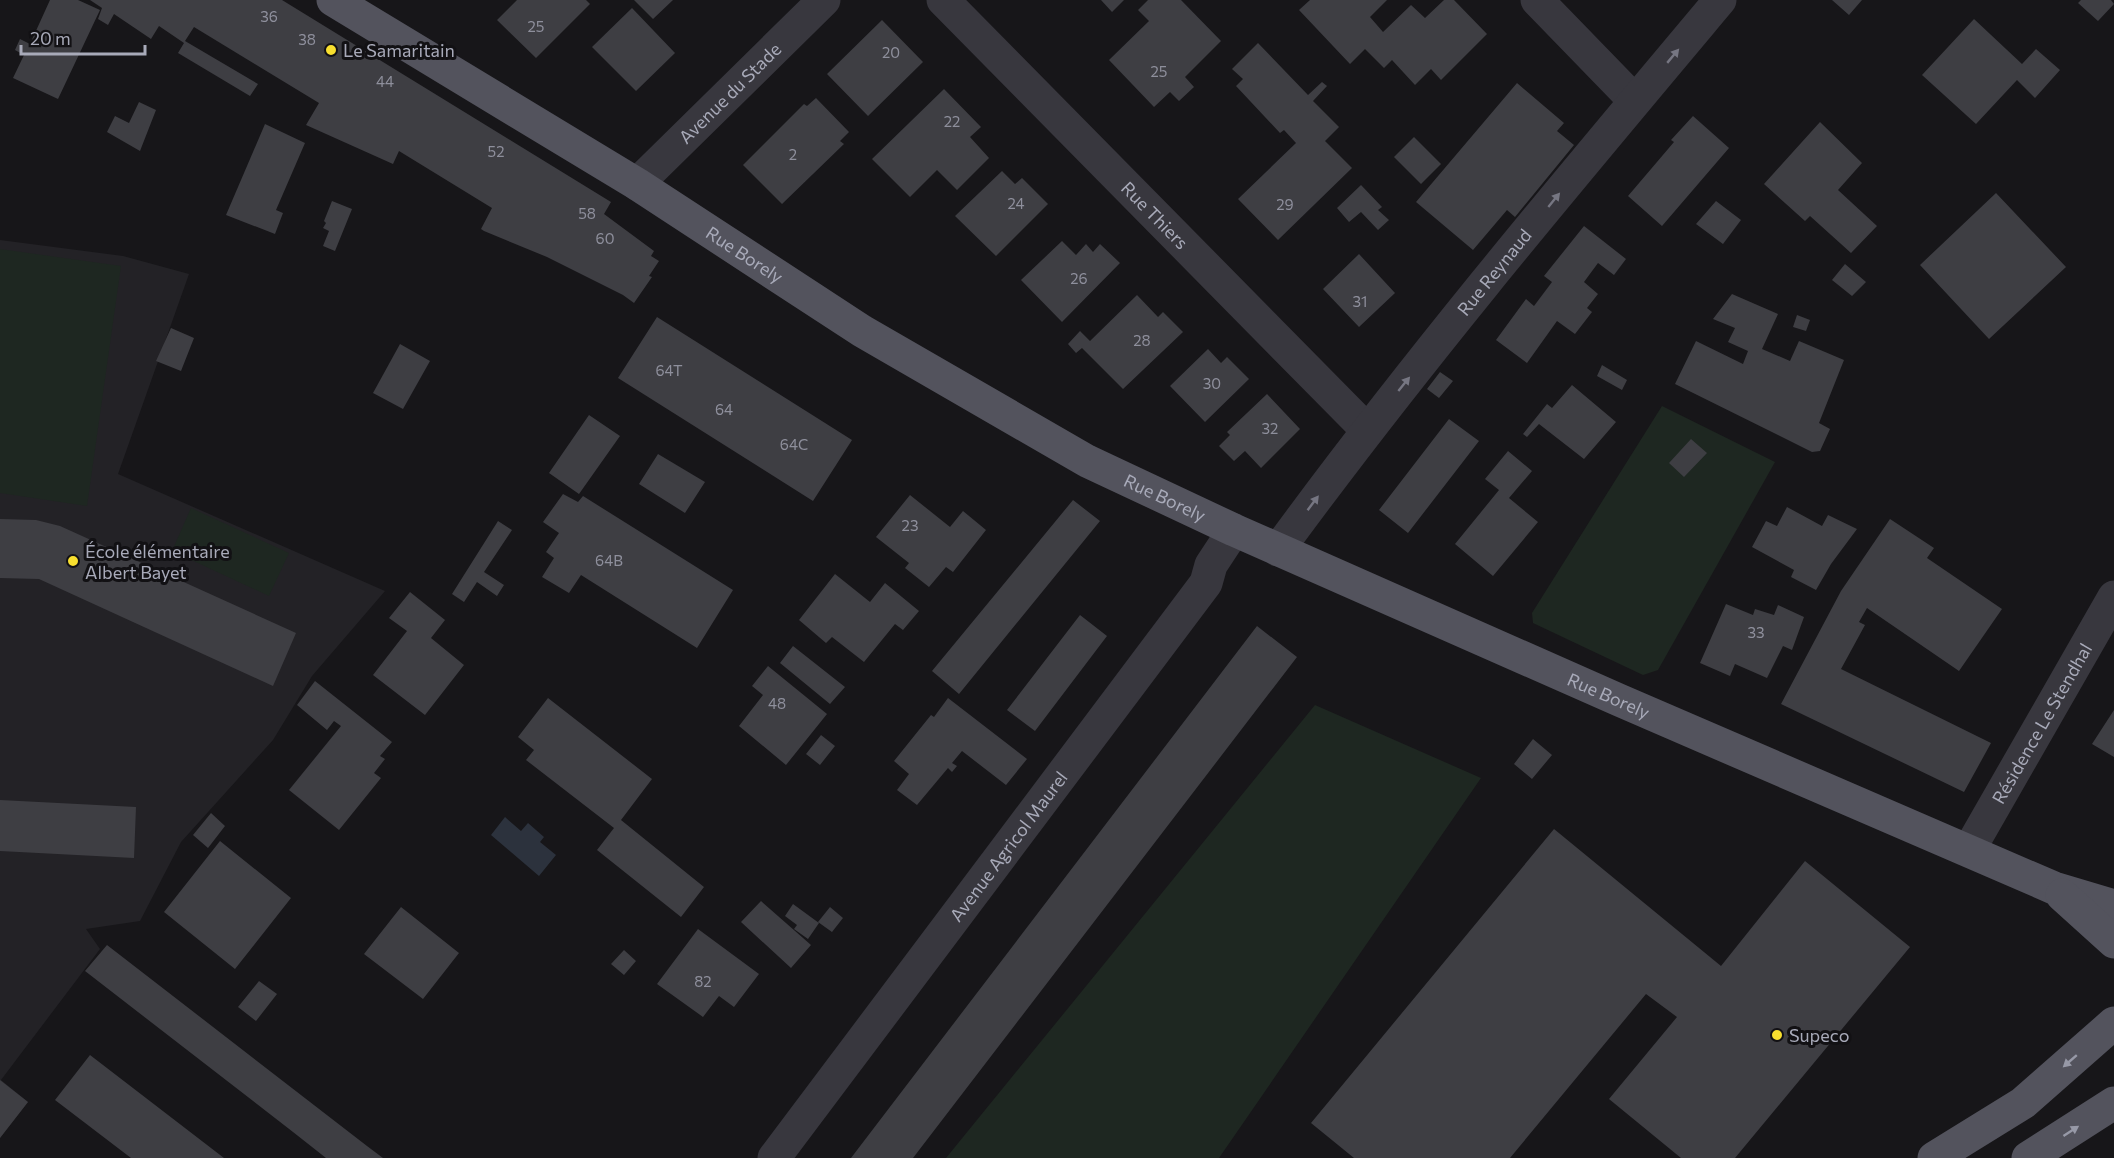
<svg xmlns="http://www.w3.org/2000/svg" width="2114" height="1158" viewBox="0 0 2114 1158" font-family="Commissioner,sans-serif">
<rect width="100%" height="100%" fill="#171619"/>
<path fill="#232226" d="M0,240L123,256L189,274L118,474L385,591L312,676L273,740L181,842L140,921L86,929L100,949L1,1080L28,1102L0,1138Z"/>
<path fill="#1e2721" d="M0,249L121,266L87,506L0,493Z
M1662,406L1775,462L1658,670L1643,675L1533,623L1532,613Z
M191,508L289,553L269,596L172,551Z
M1315,705L1481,778L1219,1158H946Z"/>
<path fill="#2c323d" d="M505,817L521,831L528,823L544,837L540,842L556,855L539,876L491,835Z"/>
<path fill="#3e3e43" d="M50,0H78L100,10L58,99L13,78L24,55L15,50L20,39L30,44Z
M90,0H282L611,202L604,214L654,251L651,256L659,261L649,276L652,277L634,303L623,295L547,257L484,231L481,229L492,208L399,151L393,164L306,125L319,103L194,27L185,41L258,84L250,96L178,53L184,43L159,26L151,39L114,14L108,25L98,19L102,8Z
M517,0H586L590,4L536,58L497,20Z
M634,0H673L653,19Z
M1101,0H1124L1112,12Z
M1148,0H1181L1221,41L1185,77L1194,87L1179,101L1170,92L1154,107L1109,60L1149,21L1138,10Z
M1310,0H1387L1370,17L1383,32L1411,5L1425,18L1444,0H1454L1487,34L1441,80L1431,69L1415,85L1392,60L1384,68L1365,49L1350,64L1299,10Z
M1832,0H1862L1849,15Z
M2081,0H2111L2114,4L2098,21L2078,3Z
M632,8L675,53L636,91L592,47Z
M1974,19L2022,64L2036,49L2060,70L2035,98L2017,80L1976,124L1922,75Z
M882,20L923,62L868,116L827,74Z
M1258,43L1308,95L1322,82L1327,86L1313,101L1339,127L1325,141L1352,168L1278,240L1238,199L1296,143L1284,130L1280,133L1236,86L1243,79L1232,69Z
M1517,83L1564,123L1557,131L1574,145L1515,217L1507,210L1473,250L1416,202Z
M944,89L981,127L970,137L989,158L957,190L937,170L910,197L872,159Z
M816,98L849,132L840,141L844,144L782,204L743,165L804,104L807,106Z
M139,102L156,110L140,151L107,132L115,116L129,123Z
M1693,116L1729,148L1662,226L1628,196L1674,142L1671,140Z
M1820,122L1862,163L1838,190L1877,226L1851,253L1810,216L1805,221L1764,184Z
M265,124L305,143L276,210L283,213L275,234L226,215Z
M1414,137L1441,164L1421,184L1394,157Z
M1002,171L1015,184L1022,178L1048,204L996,256L955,216Z
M1361,185L1382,207L1378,210L1389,220L1378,230L1361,212L1349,222L1337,208Z
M1996,193L2066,267L1989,339L1920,265Z
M332,201L352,209L335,251L323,246L329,231L323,228L326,223L324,221Z
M1716,201L1741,220L1723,244L1696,224Z
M1584,226L1626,259L1614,275L1598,263L1584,282L1598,294L1587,308L1592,312L1575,334L1557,321L1527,363L1496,340L1526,299L1534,306L1552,282L1544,276Z
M1062,241L1076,255L1086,244L1093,252L1100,244L1120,263L1062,322L1021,280Z
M1359,254L1395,293L1359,327L1323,289Z
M1845,264L1866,282L1852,296L1832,280Z
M1732,294L1778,314L1762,349L1790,361L1799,341L1844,360L1819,423L1830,429L1820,451L1812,452L1675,384L1696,341L1743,364L1748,351L1728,342L1735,328L1713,319Z
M1137,295L1158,317L1163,312L1183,332L1123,389L1082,348L1076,353L1068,344L1080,331L1090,341Z
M1797,315L1810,320L1806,331L1793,327Z
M657,317L852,440L813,501L618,378Z
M171,328L194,338L181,371L156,361Z
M400,344L430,361L403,409L373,393Z
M1208,349L1221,363L1227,357L1249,379L1205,422L1170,386Z
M1602,365L1627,380L1622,390L1597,376Z
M1440,372L1453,381L1439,398L1427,389Z
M1572,385L1616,422L1584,459L1539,424L1527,437L1523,434L1547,404L1552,408Z
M1267,394L1300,429L1261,468L1245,451L1234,461L1219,446L1230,435L1227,432Z
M589,415L620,436L579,494L549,473Z
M1449,419L1479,441L1408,533L1379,510Z
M1691,439L1707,453L1684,477L1669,463Z
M1508,451L1532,471L1509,498L1538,522L1493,576L1455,544L1499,490L1485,479Z
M658,454L705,482L685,513L639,484Z
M563,494L578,502L583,496L733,590L697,648L581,575L569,593L542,577L554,558L546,552L559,533L543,522Z
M910,495L950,527L963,511L986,530L953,572L946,567L929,587L905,568L909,563L876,537Z
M1073,500L1100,521L959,694L932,671Z
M1787,507L1822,526L1828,515L1857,529L1831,564L1816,590L1791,577L1794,570L1752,547L1766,521L1777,526Z
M0,519L36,520L60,526L296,633L273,686L39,579L0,578Z
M1890,519L1934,548L1927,558L2002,609L1959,671L1867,608L1859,622L1865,625L1841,669L1991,743L1964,792L1781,704L1841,591Z
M498,521L512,530L484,572L504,585L497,596L477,582L464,602L452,594Z
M835,574L870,602L885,583L919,611L903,630L895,624L864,662L832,637L826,643L799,620Z
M410,592L445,620L431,638L464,665L425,715L373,675L407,631L389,618Z
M1726,604L1753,615L1755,609L1774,615L1778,605L1804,617L1792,650L1783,646L1767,678L1735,664L1730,676L1700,663Z
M1080,615L1107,636L1035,731L1007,710Z
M1257,626L1297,657L913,1158H851Z
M793,646L845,687L830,704L780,663Z
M768,666L827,714L786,765L739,726L763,695L752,686Z
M315,681L392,742L380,756L385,759L374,773L381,778L339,830L289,790L341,726L334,721L327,730L297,705Z
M548,698L652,779L621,820L704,887L681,917L597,850L614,828L526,760L534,750L518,737Z
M948,698L1027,759L1006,785L962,751L952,763L957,766L952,772L948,768L917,805L897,790L909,774L894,761L931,715L934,717Z
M2114,710V757L2092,744Z
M821,735L835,746L820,765L806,754Z
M1533,739L1552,755L1532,779L1514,764Z
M0,800L136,807L134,858L0,851Z
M211,813L225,826L208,848L193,835Z
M1554,829L1721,966L1805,861L1910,947L1735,1158H1681L1609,1099L1677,1017L1646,994L1510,1158H1354L1311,1123Z
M220,841L291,898L235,969L164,912Z
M761,901L811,945L791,968L741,922Z
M793,904L819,923L808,939L794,929L797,925L785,916Z
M401,907L459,953L423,999L364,954Z
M830,907L843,918L832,932L818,922Z
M698,929L759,974L734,1007L719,996L703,1017L657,984Z
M107,945L367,1146L383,1158H326L293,1132L85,971Z
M624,950L636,961L624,975L611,964Z
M259,981L277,994L256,1021L238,1007Z
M90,1055L224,1158H131L55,1100Z
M0,1080L28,1102L0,1138Z"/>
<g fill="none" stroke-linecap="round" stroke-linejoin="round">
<g stroke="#38373e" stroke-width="33">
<path id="s1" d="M943,0L1367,430"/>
<path d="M1537,0L1635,101"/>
<path id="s2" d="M637,184L824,0"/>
<path id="s3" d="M1278,550C1417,360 1569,180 1720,0"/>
<path id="s4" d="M1969,850L2114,597"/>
<path id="s5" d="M774,1158L1206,583L1211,565L1234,530"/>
</g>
<g stroke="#53535d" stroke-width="33">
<path id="s6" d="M333,0L637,184L862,331L1087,461L1234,530L1619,700L2054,888L2114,906"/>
<path d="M2062,895L2114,942"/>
<path d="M1934,1158L2023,1103L2114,1023"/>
<path d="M2028,1158L2114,1103"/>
</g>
</g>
<defs><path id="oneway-solid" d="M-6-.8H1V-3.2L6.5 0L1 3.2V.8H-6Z" transform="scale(1.5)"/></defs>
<g fill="#767682">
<use href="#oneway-solid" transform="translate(1673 56) rotate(-50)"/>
<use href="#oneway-solid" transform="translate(1554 200) rotate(-51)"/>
<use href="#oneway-solid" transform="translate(1404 384) rotate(-51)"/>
<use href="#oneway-solid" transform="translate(1313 503) rotate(-53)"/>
</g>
<g fill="#9799a7">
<use href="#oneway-solid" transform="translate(2070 1061) rotate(139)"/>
<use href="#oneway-solid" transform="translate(2071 1131) rotate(-33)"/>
</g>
<g fill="#f8df2f" stroke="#121114" stroke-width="2">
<circle cx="331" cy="50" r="6"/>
<circle cx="73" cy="561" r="6"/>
<circle cx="1777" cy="1035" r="6"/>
</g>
<g text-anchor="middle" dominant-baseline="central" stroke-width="6" stroke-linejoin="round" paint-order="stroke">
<g font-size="15" fill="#8e8f9c">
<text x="269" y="16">36</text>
<text x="536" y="26">25</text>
<text x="307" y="39">38</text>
<text x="891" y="52">20</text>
<text x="1159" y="71">25</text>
<text x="385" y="81">44</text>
<text x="952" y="121">22</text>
<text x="496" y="151">52</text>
<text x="793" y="154">2</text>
<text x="1016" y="203">24</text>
<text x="1285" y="204">29</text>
<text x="587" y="213">58</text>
<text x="605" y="238">60</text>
<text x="1079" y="278">26</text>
<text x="1360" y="301">31</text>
<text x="1142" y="340">28</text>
<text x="669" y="370">64T</text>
<text x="1212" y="383">30</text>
<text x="724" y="409">64</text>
<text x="1270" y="428">32</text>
<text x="794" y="444">64C</text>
<text x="910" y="525">23</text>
<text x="609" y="560">64B</text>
<text x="1756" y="632">33</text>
<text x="777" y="703">48</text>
<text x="703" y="981">82</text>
</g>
<g font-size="18" fill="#a8aab9" stroke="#121114" text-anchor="start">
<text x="343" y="50">Le Samaritain</text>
<text x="85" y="551">École élémentaire<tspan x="85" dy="21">Albert Bayet</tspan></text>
<text x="1789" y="1035">Supeco</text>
</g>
<g font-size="18" fill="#a8aab9" stroke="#121114">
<text stroke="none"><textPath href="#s2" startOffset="130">Avenue du Stade</textPath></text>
<text stroke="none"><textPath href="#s1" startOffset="302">Rue Thiers</textPath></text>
<text stroke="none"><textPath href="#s6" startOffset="484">Rue Borely</textPath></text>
<text stroke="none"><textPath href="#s3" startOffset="352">Rue Reynaud</textPath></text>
<text stroke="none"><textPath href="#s6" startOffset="970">Rue Borely</textPath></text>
<text stroke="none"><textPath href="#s6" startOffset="1456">Rue Borely</textPath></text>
<text stroke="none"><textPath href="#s4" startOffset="146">Résidence Le Stendhal</textPath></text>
<text stroke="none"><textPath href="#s5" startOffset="390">Avenue Agricol Maurel</textPath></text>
</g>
</g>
<path d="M21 45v9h124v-9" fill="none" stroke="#a8aab9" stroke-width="3"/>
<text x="30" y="45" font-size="18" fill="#a8aab9" stroke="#121114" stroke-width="4.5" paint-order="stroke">20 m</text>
</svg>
